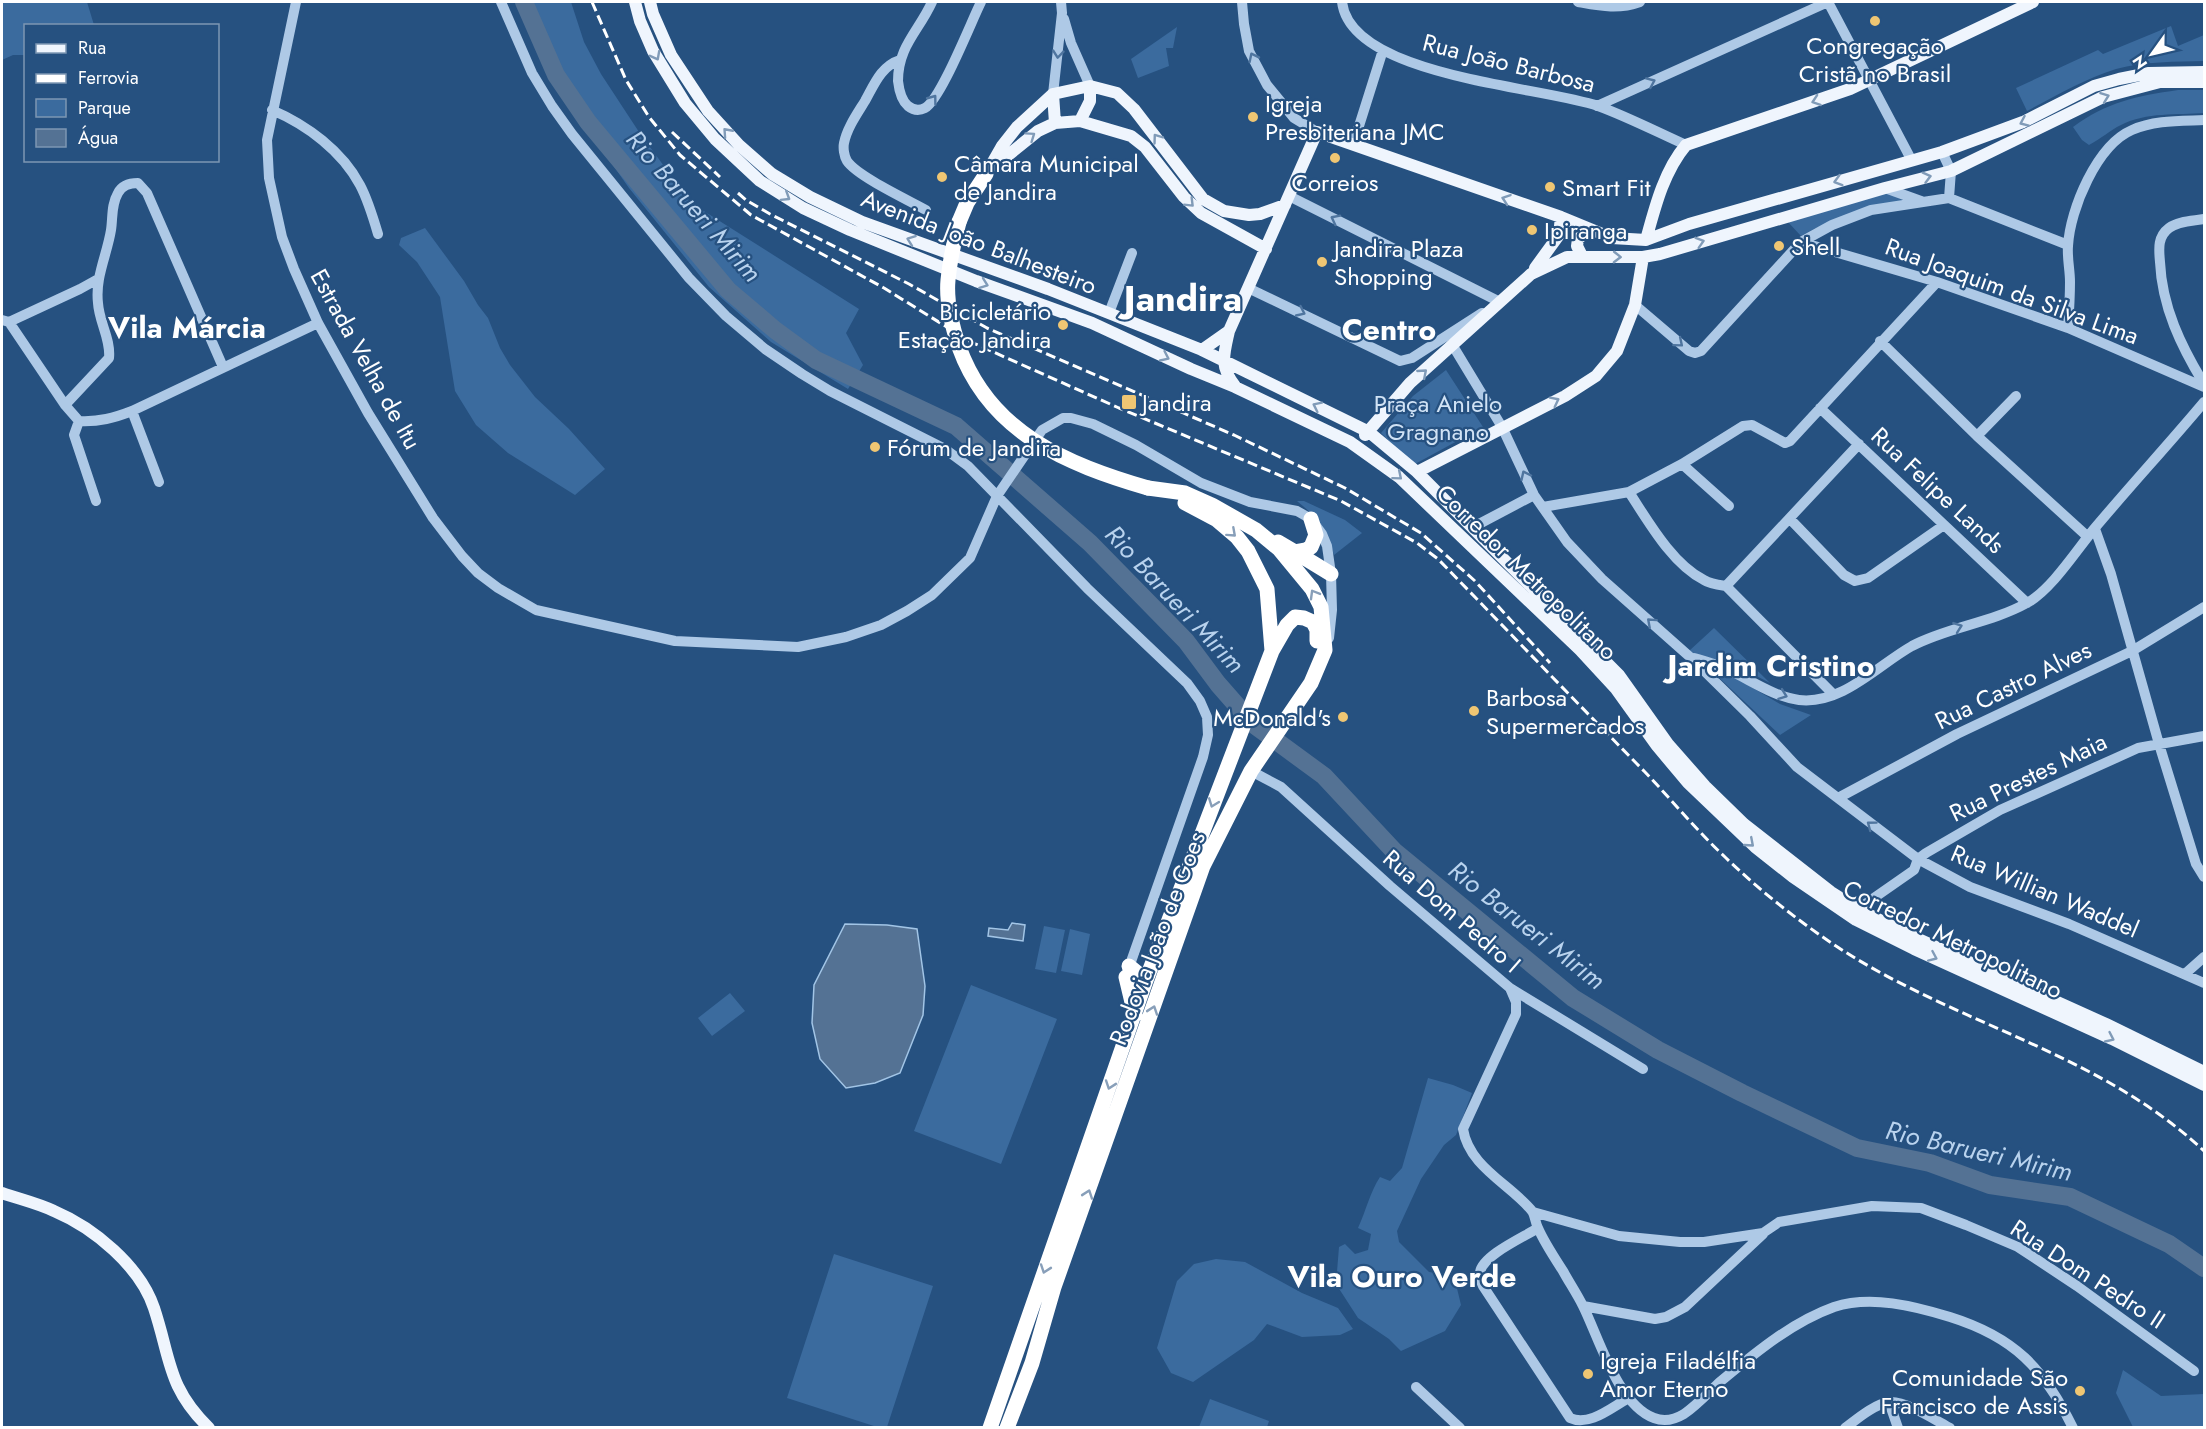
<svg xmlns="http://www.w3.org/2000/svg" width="2206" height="1429" viewBox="0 0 2206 1429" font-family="Jost,sans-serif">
<rect width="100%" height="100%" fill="#265180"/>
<path fill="#3b6b9e" d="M2,2H87L94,25L26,26L25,55H13L2,60Z
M517,2H571L584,42L601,74L639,132L691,203L859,309L846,333L863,365L848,389L771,342L709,287L629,188L563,94Z
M2171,26L2178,46L2204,35V61C2176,62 2144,61 2116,69C2085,79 2055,96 2027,111L2016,88L2098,50L2103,54Z
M1177,27L1173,48H1166L1169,66L1138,78L1131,59Z
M2178,90H2204V113C2178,115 2146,112 2121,125C2110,130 2101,139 2089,145L2082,140L2073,127C2107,102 2136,96 2178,90Z
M1890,192L1912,199C1873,209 1835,216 1801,236L1788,222Z
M425,228L464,281L478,305L488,318L500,348L510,365L535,397L569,429L605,469L575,495L508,453L476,425L455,391L440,297L417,262L399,245L401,238Z
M1446,370L1483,427L1415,464L1399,451L1381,433L1413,396Z
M1297,501H1304L1345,520L1362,533L1334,555C1326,527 1319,519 1297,501Z
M1714,628L1770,683L1731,663L1697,655L1689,651Z
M1719,668L1780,704L1811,715L1780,735L1714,673L1715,669Z
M1044,926L1065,930L1056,973L1035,969Z
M1070,929L1090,934L1082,975L1061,971Z
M971,985L1057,1019L1001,1164L914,1131Z
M730,993L745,1011L712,1036L698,1018Z
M1428,1078L1453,1085L1472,1093L1456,1135L1444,1145L1421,1179L1397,1231L1399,1242L1429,1272L1454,1276L1461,1305L1445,1331L1401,1351L1389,1339L1358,1318L1336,1284L1339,1247L1345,1244L1355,1254L1368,1250L1371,1234L1358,1228C1366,1211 1370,1192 1380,1177L1390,1181L1402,1168Z
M834,1254L933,1286L887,1427H877L787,1398Z
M1216,1259L1245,1262L1302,1293L1338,1308L1353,1329L1340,1335L1302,1337L1267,1324L1254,1340L1193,1382L1171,1373L1157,1348L1177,1281L1194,1264Z
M2123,1370L2161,1396L2204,1394V1427H2133L2116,1393Z
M1210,1399L1269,1421L1267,1427H1199Z"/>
<path fill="#547294" stroke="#a2c5e6" stroke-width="1.5" d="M1012,923L1025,925L1023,941L988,936L989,928L1008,930Z
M845,924L887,925L917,929L925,986L923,1015L900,1073L875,1083L846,1088L820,1059L812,1023L814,985Z"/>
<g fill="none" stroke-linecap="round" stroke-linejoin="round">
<path stroke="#547294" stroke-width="18" d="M524,2L556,75L588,122L728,290L775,330L816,360L956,426L1090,543L1186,641L1218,684L1253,724L1324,776L1394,851L1573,998L1658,1050L1742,1093L1857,1148L1930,1163L1990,1185L2070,1197L2169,1244L2204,1268"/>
<path stroke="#aec9e6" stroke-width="10" d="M296,2L267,140L269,178L282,237L294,269L318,323L368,413L433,518L462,556L478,573L498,588L536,610L675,641L798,647L846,637L881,625L907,611L932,595L970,558L997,496L1042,430L1063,418H1071L1093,424L1136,445L1201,483L1250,502L1297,511L1311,519L1322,534L1327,546L1331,574L1332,610L1329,638
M501,2L532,73L552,106L572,134L689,278L726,316L765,349L802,374L830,391L945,449L968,466L1087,588L1187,683L1200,701L1207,717L1208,735L1203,757L1127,973
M932,2C919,31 898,46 898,81C899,90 901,100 908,106C913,110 919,111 925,108C941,99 971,22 981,2
M1242,2L1244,24L1249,51L1267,85L1294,118L1317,132
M1342,2C1351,77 1540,86 1598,106C1628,117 1657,132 1686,145
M1578,2C1600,6 1618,10 1640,2
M1828,2L1912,161
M1064,19L1071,43L1090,86
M900,60C881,66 874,85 865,101C857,114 847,128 844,143C843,148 844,156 847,161C857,176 908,200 926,210
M1053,94L1062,13L1061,2
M1597,106L1828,2
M272,110C307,125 342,151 360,185C368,200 373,217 378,234
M1353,145L1383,50
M1942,152L1951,171L1949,198
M1885,188L1921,201
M1289,196L1500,302
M2204,219C2193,221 2178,221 2169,228C2157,237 2159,250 2160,262C2162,307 2181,346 2204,384
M1801,242L1937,282L2068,328L2204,387
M1248,288L1400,361L1412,358L1482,313
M1635,305L1689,351L1695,353L1701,351L1801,242L1832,225L1871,210L1949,198L2068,245
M1109,313L1132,253
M2,320L9,322L80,289L98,279
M9,322L65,405L79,421
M2068,328C2069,313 2070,298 2070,282C2070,270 2067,258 2068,246C2070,209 2097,145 2132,130C2154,120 2181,121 2204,120
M1880,341L1977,436L2088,537
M1453,346L1502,427L1534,495L1567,542L1602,579L1690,657L1750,716L1797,767L1918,859L1970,887L2069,924L2204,983
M65,405L109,358C111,339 99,322 98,303C95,277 107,255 111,230C113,217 111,205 118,193C122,185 129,183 138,183L147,193L223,367
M1820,408L2027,603
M132,411L159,482
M79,421C99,422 114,418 132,411L318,323
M79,421L74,435L96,501
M1977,436L2016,396
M1682,464L1729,506
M1629,492C1648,521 1672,564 1704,580C1710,584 1719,585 1726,586
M1543,507L1629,492L1682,464L1743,426L1752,425L1785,443L1790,441L1937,282
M1790,519L1844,575L1855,581L1868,578L1944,525
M1479,524L1534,495
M2095,529L2111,574L2159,744L2196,864L2204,877
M1694,658C1704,661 1715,664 1724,668C1748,678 1773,697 1799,700C1842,705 1878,665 1912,646C1948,627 1991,623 2027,603C2051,590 2076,551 2094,529C2130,486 2168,445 2204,402
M1834,695L1726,586L1859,444
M1251,771L1281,787L1390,886L1510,988L1516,1002V1014L1463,1129C1469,1167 1510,1184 1532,1211C1535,1215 1535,1222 1538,1228C1544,1242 1554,1257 1563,1271C1569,1282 1577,1294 1583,1306C1599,1338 1618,1405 1654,1418C1664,1422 1674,1420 1684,1414C1697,1405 1709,1392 1721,1381C1755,1353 1792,1322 1834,1307C1871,1295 1914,1306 1950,1317C2014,1337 2044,1368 2073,1428
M1838,798L1957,734L2132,651L2204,607
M1858,909L1914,870L1918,859L1926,853L2000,810L2116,758L2138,748L2204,736
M2186,973L2204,957
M1510,988L1643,1069
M1533,1212L1619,1236L1680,1242H1704L1763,1233L1779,1222L1872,1206L1921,1208L1966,1225L2018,1247L2077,1286L2194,1371
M1538,1228C1524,1237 1483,1255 1480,1272C1479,1277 1481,1282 1483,1286L1570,1418C1589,1427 1612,1407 1627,1399
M1583,1306L1655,1319L1666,1317L1685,1307L1763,1234
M1416,1387L1460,1428
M1889,1402L1898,1428
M1845,1428C1857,1419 1874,1404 1890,1402C1906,1401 1935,1420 1950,1428"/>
<path stroke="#eff5fd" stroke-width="12" d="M635,2L640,21L653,51L685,103L715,139L760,181L803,208L850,230L976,281L1092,323L1191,369L1235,387L1350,442L1399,477L1580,650L1616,689L1657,746L1688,783L1755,847L1793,877L1856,920L1914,949L2112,1039L2204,1085
M650,2L653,14L671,55L708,111L739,145L772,174L810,197L862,222L1048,289L1202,350L1369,432L1417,472L1619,675L1668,744L1705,786L1744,824L1831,892L1858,909L1916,938L2106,1024L2204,1072
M1053,94L1055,123
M1080,121L1090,101V86
M996,165L1038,131L1055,123L1080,121L1131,136L1145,147L1184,197L1201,213L1266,249
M986,174L1002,146L1017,127L1053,94L1090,86L1117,93L1134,109L1203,199L1224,211L1249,215L1260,214L1285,205
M1646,240C1655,207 1664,171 1686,145L1850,89L2033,2
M1582,256L1577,246L1578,239L1589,229
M1535,268L1559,235L1561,217
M1202,350L1229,331
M1235,386C1219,366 1224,354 1229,331L1317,132L1561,217L1612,238L1646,240L1689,224L1942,152L2023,122L2094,86L2119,79L2149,73L2204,72
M1365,435L1410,383L1531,274L1567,257H1643L1660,254L1885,188L1951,171L2103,97L2160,82H2204
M1417,472L1565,396L1596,376L1617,351L1635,305L1643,257
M2,1193C19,1199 37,1203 54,1211C94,1228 140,1266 154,1308C171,1359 167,1387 209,1428"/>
<path stroke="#fff" stroke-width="15" d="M959,222L967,203L986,174
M1278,542L1295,552L1306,550L1311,547L1316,535L1311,519
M1295,552L1331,574
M1272,651L1287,625L1295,617L1304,618L1313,622L1317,630V641
M1129,966L1146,980
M1126,977L1135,1015
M990,1428L1146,980L1272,651L1267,589L1248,551L1237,537L1217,520L1185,503
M1007,1428L1032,1363L1054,1287L1203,866L1251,771L1311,683L1325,650L1321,607L1312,589L1279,549L1256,530L1212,505L1185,493L1148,488"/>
<path stroke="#fff" stroke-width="3" stroke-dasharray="10 4.5" stroke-linecap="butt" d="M592,2L626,80L649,117L680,155L751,215L884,288L971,342L1119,408L1341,501L1417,543L1438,559C1507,630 1575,701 1644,771C1671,799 1696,830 1725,857C1759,890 1797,920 1836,946C1954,1024 2099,1052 2204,1151
M672,132L720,177
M738,193L746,200L770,214L909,284L987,328L1234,435L1345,488L1421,533L1475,581L1550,663"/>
<path stroke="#fff" stroke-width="15" d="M959,222C954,241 950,260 948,280C946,302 952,326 959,347C990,433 1066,464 1148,488"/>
</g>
<defs><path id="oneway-chevron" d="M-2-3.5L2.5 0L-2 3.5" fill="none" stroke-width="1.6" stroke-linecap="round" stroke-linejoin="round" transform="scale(1.5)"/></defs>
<g stroke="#4f759f">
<use href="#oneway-chevron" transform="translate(1058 54) rotate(96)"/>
<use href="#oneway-chevron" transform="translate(1253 57) rotate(-116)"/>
<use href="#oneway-chevron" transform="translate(1651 82) rotate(-24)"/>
<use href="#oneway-chevron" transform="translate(933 99) rotate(-53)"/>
<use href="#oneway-chevron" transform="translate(1335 219) rotate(-153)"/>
<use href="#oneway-chevron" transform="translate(1301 312) rotate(25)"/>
<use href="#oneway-chevron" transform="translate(1679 343) rotate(40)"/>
<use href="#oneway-chevron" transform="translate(1525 475) rotate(-115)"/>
<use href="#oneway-chevron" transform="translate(1651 622) rotate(-138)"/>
<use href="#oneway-chevron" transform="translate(1958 627) rotate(-20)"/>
<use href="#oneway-chevron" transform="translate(1783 695) rotate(20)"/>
<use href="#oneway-chevron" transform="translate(1871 825) rotate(-143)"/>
</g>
<g stroke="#809bb8">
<use href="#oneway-chevron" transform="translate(656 56) rotate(62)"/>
<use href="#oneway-chevron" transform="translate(2105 97) rotate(-20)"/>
<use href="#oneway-chevron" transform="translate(1816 101) rotate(161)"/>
<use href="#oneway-chevron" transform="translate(2024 122) rotate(156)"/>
<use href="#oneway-chevron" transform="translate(727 132) rotate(-132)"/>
<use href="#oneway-chevron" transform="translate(1031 136) rotate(-35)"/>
<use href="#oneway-chevron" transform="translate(1157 138) rotate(-126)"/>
<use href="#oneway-chevron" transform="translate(1927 177) rotate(-15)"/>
<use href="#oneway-chevron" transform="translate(1838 181) rotate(164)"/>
<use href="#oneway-chevron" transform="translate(786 197) rotate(32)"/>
<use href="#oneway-chevron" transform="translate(1506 199) rotate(-161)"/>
<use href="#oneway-chevron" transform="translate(1190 203) rotate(45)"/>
<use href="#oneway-chevron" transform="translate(911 240) rotate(-160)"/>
<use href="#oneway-chevron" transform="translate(1700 242) rotate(-17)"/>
<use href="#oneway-chevron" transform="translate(1617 257) rotate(1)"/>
<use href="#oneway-chevron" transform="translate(984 284) rotate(20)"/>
<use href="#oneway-chevron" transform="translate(1165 357) rotate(25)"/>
<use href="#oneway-chevron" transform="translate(1423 373) rotate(-41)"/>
<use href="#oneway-chevron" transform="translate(1555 401) rotate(-27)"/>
<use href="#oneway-chevron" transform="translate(1317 406) rotate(-154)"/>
<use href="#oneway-chevron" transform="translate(1398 476) rotate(40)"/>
<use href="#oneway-chevron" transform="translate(1750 843) rotate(41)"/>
<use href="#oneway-chevron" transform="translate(1933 957) rotate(24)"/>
<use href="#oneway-chevron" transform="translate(2110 1038) rotate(25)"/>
</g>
<g stroke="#889fb9">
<use href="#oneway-chevron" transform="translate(1232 533) rotate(42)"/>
<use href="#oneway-chevron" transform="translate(1314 594) rotate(-120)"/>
<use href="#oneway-chevron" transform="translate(1213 803) rotate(111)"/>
<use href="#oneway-chevron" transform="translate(1153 1010) rotate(-71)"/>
<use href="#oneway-chevron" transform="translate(1110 1085) rotate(109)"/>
<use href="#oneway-chevron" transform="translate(1088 1194) rotate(-71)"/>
<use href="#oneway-chevron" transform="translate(1045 1269) rotate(109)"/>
</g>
<g fill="#efc673" stroke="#265180" stroke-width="2">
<circle cx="1875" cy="21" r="6"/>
<circle cx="1253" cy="117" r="6"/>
<circle cx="1335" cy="158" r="6"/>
<circle cx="942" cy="177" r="6"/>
<circle cx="1550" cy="187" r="6"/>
<circle cx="1532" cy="230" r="6"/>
<circle cx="1779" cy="246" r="6"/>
<circle cx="1322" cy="262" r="6"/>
<circle cx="1063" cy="325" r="6"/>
<rect x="1121" y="394" width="16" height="16" rx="3"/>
<circle cx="875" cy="447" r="6"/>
<circle cx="1474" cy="711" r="6"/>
<circle cx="1343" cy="717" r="6"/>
<circle cx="1588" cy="1374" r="6"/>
<circle cx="2080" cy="1391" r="6"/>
</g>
<g text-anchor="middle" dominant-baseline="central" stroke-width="4.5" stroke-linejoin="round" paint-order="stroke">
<g font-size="24" fill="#fff" stroke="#265180" text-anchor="start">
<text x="1875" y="45" text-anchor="middle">Congregação<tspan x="1875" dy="28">Cristã no Brasil</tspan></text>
<text x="1265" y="103">Igreja<tspan x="1265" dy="28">Presbiteriana JMC</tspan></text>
<text x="954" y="163">Câmara Municipal<tspan x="954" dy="28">de Jandira</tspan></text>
<text x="1335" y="182" text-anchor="middle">Correios</text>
<text x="1562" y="187">Smart Fit</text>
<text x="1544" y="230">Ipiranga</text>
<text x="1791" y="246">Shell</text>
<text x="1334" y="248">Jandira Plaza<tspan x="1334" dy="28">Shopping</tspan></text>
<text x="1051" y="311" text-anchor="end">Bicicletário<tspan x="1051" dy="28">Estação Jandira</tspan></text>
<text x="1142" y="402">Jandira</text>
<text x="887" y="447">Fórum de Jandira</text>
<text x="1486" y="697">Barbosa<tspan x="1486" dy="28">Supermercados</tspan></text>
<text x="1331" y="717" text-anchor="end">McDonald's</text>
<text x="1600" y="1360">Igreja Filadélfia<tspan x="1600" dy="28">Amor Eterno</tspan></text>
<text x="2068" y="1377" text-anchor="end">Comunidade São<tspan x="2068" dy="28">Francisco de Assis</tspan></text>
</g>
<g font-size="24" fill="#fff" stroke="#265180">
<text transform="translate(1509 63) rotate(14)">Rua João Barbosa</text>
<text transform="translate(979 242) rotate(21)">Avenida João Balhesteiro</text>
<text transform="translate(2012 291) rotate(20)">Rua Joaquim da Silva Lima</text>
<text transform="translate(366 359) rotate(61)">Estrada Velha de Itu</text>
<text transform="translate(1938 490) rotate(43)">Rua Felipe Lands</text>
<text transform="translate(1527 572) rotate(44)">Corredor Metropolitano</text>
<text transform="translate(2013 685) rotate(-26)">Rua Castro Alves</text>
<text transform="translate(2028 777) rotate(-26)">Rua Prestes Maia</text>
<text transform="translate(2045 891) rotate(23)">Rua Willian Waddel</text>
<text transform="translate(1452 911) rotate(41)">Rua Dom Pedro I</text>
<text transform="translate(1157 938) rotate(-69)">Rodovia João de Goes</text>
<text transform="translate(1953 939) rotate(26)">Corredor Metropolitano</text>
<text transform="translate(2088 1274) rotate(33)">Rua Dom Pedro II</text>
</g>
<g font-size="24" fill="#d1e3f5" stroke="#265180">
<text x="1438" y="403">Praça Anielo<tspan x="1438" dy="28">Gragnano</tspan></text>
</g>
<g font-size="26" font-style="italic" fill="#b9d3ee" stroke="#265180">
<text transform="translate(694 206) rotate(49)">Rio Barueri Mirim</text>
<text transform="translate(1175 599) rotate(47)">Rio Barueri Mirim</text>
<text transform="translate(1527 925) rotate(38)">Rio Barueri Mirim</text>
<text transform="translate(1979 1151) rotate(13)">Rio Barueri Mirim</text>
</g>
<g font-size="30" font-weight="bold" fill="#fff" stroke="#265180">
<text x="187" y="327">Vila Márcia</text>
<text x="1389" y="329">Centro</text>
<text x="1771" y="665">Jardim Cristino</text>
<text x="1402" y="1276">Vila Ouro Verde</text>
</g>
<g font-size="36" font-weight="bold" fill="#fff" stroke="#265180">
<text x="1183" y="298">Jandira</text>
</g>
</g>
<rect width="2206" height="1429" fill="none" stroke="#ffffff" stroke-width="6"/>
<rect x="24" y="24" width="195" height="138" fill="#265180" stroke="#7d97b3" stroke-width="1.5"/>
<rect x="36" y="44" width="30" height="9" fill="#eff5fd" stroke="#7d97b3" stroke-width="1.5"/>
<text x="78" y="54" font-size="18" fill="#ffffff">Rua</text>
<rect x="36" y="74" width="30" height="9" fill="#ffffff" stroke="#7d97b3" stroke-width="1.5"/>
<text x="78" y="84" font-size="18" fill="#ffffff">Ferrovia</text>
<rect x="36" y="99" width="30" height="18" fill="#3b6b9e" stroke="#7d97b3" stroke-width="1.5"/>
<text x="78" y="114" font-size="18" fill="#ffffff">Parque</text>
<rect x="36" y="129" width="30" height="18" fill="#547294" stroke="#7d97b3" stroke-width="1.5"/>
<text x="78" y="144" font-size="18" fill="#ffffff">Água</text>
<g transform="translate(2152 54) rotate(236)" stroke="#265180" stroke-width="4.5" paint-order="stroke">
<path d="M0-4.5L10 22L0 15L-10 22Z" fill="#ffffff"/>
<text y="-9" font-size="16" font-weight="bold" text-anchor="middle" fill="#ffffff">N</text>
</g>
</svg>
